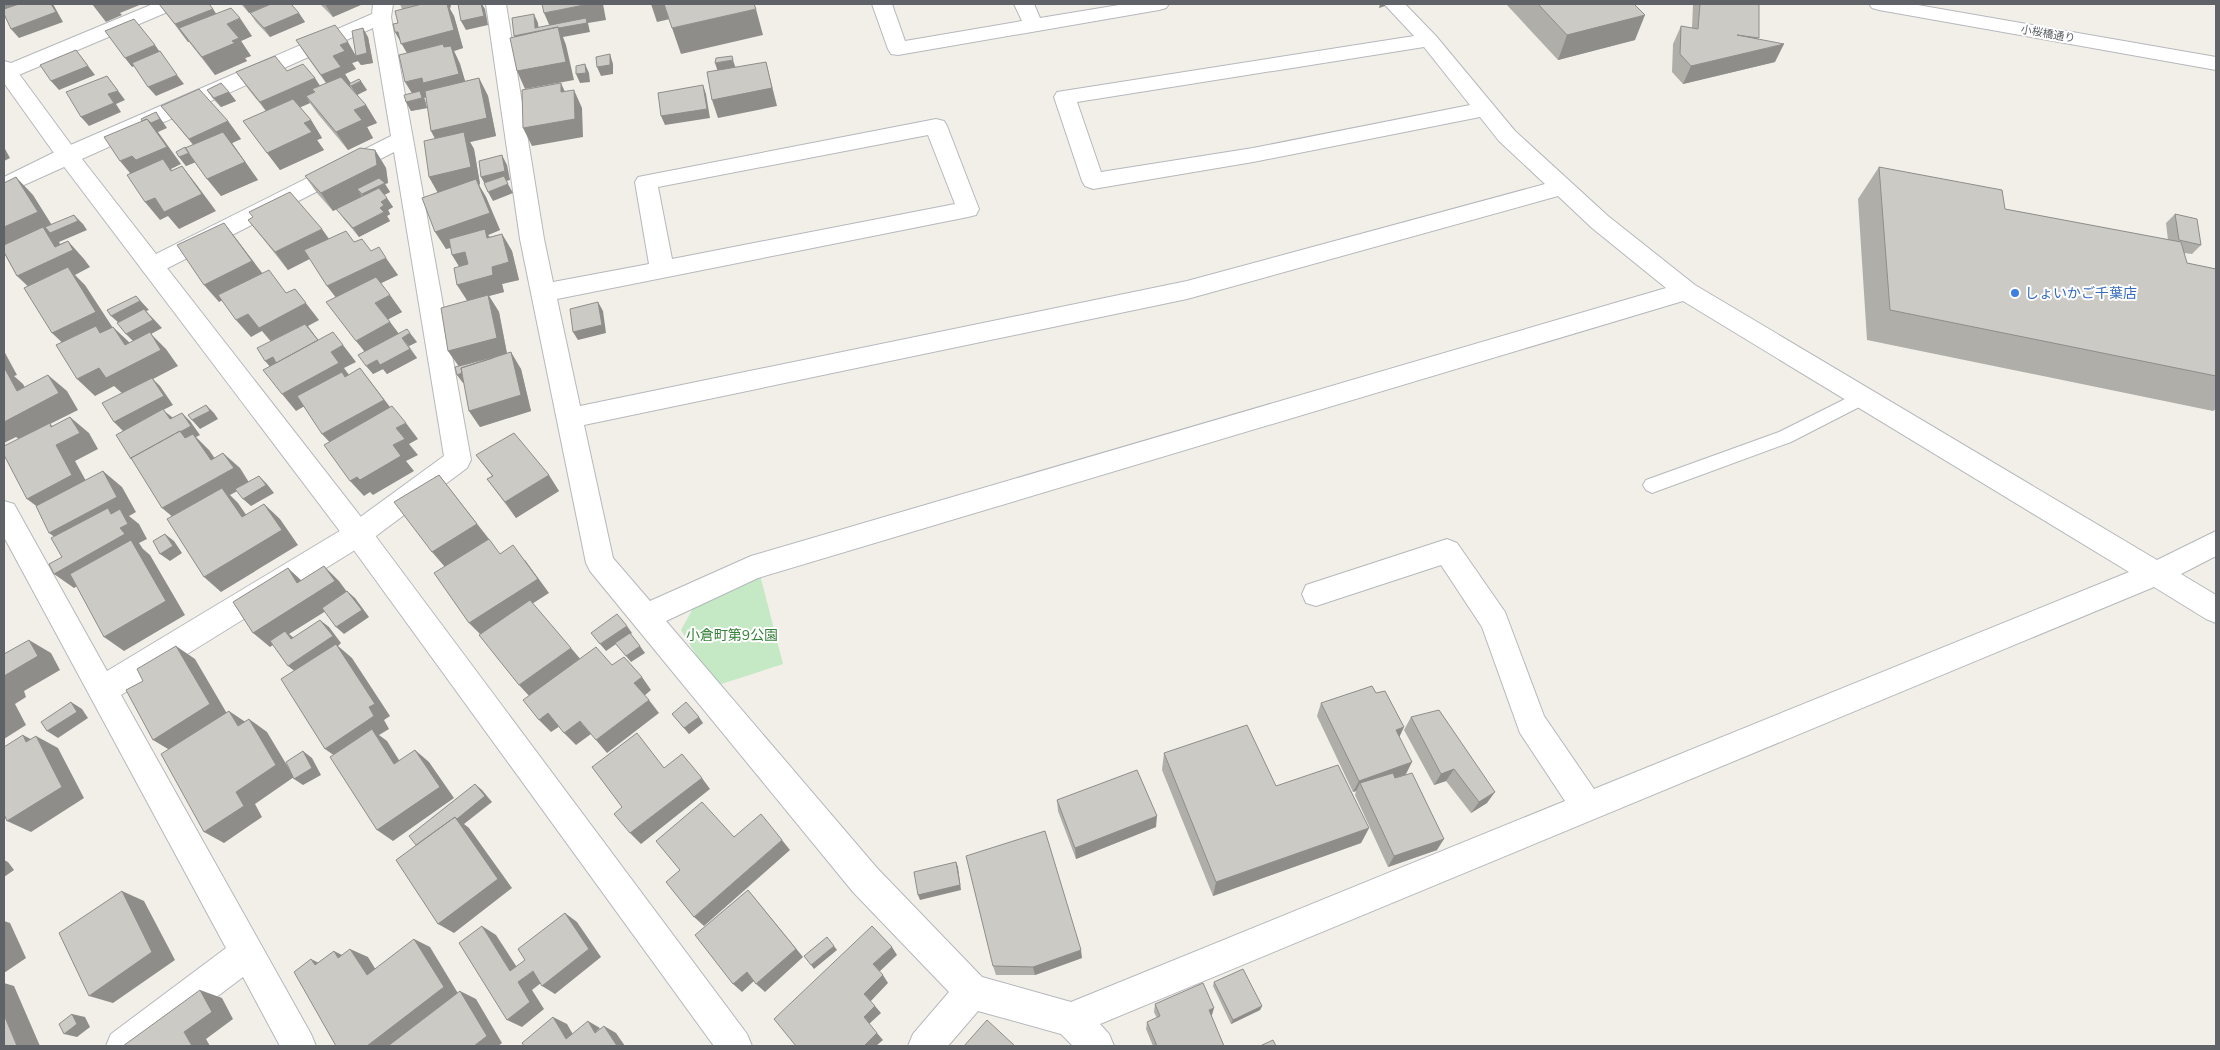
<svg xmlns="http://www.w3.org/2000/svg" width="2220" height="1050" viewBox="0 0 2220 1050" font-family="'Nunito Sans','Noto Sans JP',sans-serif">
<rect width="100%" height="100%" fill="#f1efe8"/>
<path fill="#c5e8c5" d="M759,571L783,664L715,686L681,630L695,605Z"/>
<g fill="none" stroke-linecap="round" stroke-linejoin="round">
<g stroke="#b5b8bc" stroke-width="2">
<path id="service" d="M1863,390L1869,392L1872,397L1869,402L1791,442L1652,493L1646,490L1643,485L1646,480L1779,432Z"/>
</g>
<g stroke="#b5b8bc" stroke-width="2">
<path id="minor" d="M153,4H180L177,8L14,77L4,78V66Z
M373,4H393L391,17L471,460L467,468L368,542L121,695L311,1034L316,1046H280L243,977L152,1046H106L111,1034L226,948L4,537V501L14,504L107,671L348,526L444,456L394,152L160,272L152,275L144,272L140,266L144,260L391,136L373,28L4,194V177L59,150L372,14Z
M486,4H506L544,239L553,282L649,264L635,182L638,177L936,119L944,121L947,126L979,209L976,215L968,217L557,299L580,406L1187,281L1545,184L1499,141L1480,117L1253,162L1093,189L1085,186L1082,181L1054,97L1057,92L1414,36L1384,4H1405L1436,36L1515,131L1608,216L1695,285L2157,560L2216,531V556L2181,574L2216,595V623L2206,619L2154,587L1100,1024L1109,1034L1114,1046H1073L1061,1034L978,1011L948,1046H908L913,1034L949,992L853,892L590,571L586,563L520,239ZM1424,47L1470,105L1253,148L1101,172L1077,102ZM928,135L955,204L672,259L658,187ZM1558,196L1592,228L1666,288L751,556L650,601L613,558L584,425L1187,299ZM1683,301L2129,572L1594,789L1544,716L1505,612L1457,543L1447,539L1306,585L1302,594L1306,603L1316,606L1441,565L1482,627L1520,733L1565,801L1071,1002L982,977L877,868L666,621L758,578Z
M872,4H892L905,41L1022,21L1014,4H1034L1040,18L1125,4H1169L1166,8L1159,10L898,55L891,54L888,49Z"/>
</g>
<g stroke="#b5b8bc" stroke-width="2">
<path id="tertiary" d="M1869,4H1912L2216,57V70L1879,10L1872,8Z
M4,61L11,63L75,150L368,526L747,1034L752,1046H714L348,542L59,160L4,83Z"/>
</g>
<use href="#service" fill="#fff" fill-rule="evenodd"/>
<use href="#minor" fill="#fff" fill-rule="evenodd"/>
<use href="#tertiary" fill="#fff" fill-rule="evenodd"/>
</g>
<path fill="#afaea9" d="M159,4L213,9L216,14L252,36L241,41L251,56L245,58L247,61L215,75L189,42H188Z
M241,4H291L305,22L270,37L256,22L250,13L270,4L249,13Z
M320,4H363L333,17Z
M400,4H451L450,9L454,16L463,48L454,51L460,64L465,81L479,78L488,96L496,136L470,142L474,149L480,184L479,185L486,197L500,230L488,235L490,237L502,234L512,251L519,280L502,284L504,292L489,296L499,312L507,353L521,369L531,411L480,427L469,411L464,383L457,375L459,366L448,351L467,301L459,266L451,248L446,249L438,192L429,177L435,139L431,131L426,97L424,98L425,100L427,108L411,111L406,102L412,93L407,53L395,32L402,9Z
M1506,4H1634L1635,40L1558,60Z
M1693,4H1759L1758,39L1775,62L1683,84L1672,72L1673,44L1681,26L1692,28Z
M368,37L373,63L361,65L358,61L352,63L356,69L345,74L350,83L367,90L357,95L366,105L377,123L367,127L373,138L348,150L318,114L310,103L300,107L311,120L322,138L317,140L324,150L280,170L243,121L266,111L249,90L236,72L287,71L320,86L326,83L308,58L296,40L356,55Z
M207,90L229,92L236,101L221,107L213,99Z
M161,106L228,121L241,139L232,143L258,180L221,196L195,162L186,166L179,157L186,149L193,145Z
M375,150L386,168L388,183L385,184L390,192L384,195L393,207L388,210L390,214L387,216L390,221L359,237L343,218L337,209L333,211L317,193L305,176Z
M1879,167L2005,209L2168,240L2166,223L2175,214L2201,245L2192,254L2184,253L2187,263L2216,269V409L2213,411L1867,340L1858,199Z
M248,220L329,239L355,242L371,251L398,275L381,283L402,312L388,319L398,334L417,342L409,346L417,358L387,374L383,369L373,374L364,351L336,297L310,259L288,270Z
M476,455L559,491L516,518L487,479L492,476Z
M1321,703L1399,737L1406,774L1437,850L1388,867L1355,795L1356,791L1353,792L1317,716Z
M672,714L703,723L689,734Z
M1411,717L1487,803L1471,813L1446,781L1434,785L1404,730Z
M1164,753L1369,828L1361,843L1213,896L1162,770Z
M1057,800L1156,827L1076,859L1058,811Z
M1082,958L1035,975H996L993,966Z
M1214,982L1262,1006L1260,1010L1231,1024L1213,986Z
M1155,1004L1214,1008L1211,1015L1224,1046H1153L1146,1029L1147,1022L1157,1018L1154,1012Z"/>
<path fill="#8f8d8a" d="M4,4H35L4,16Z
M51,4H53L63,22L19,38L11,29Z
M92,4H142L120,13L122,15L106,22Z
M243,4H271L249,13Z
M325,4H363L333,17Z
M446,4H451L450,9L454,16L463,48L454,51L460,64L468,91L430,96L424,98L425,100L427,108L411,111L406,102L416,100L405,82L412,62L395,32Z
M481,4H482L485,9L488,25L466,30L461,21Z
M589,4H603L606,20L588,23L590,32L563,37L566,45L574,80L525,89L517,71L518,45L514,36L535,28L534,14L538,23L539,32L551,29L544,13Z
M651,4H665L670,19L657,22Z
M1380,4H1385V6L1379,8Z
M213,9L225,27L179,28L189,42H188L175,24Z
M756,9L763,35L681,54L672,28Z
M299,13L305,22L270,37L264,28Z
M1645,15L1635,40L1558,60L1567,35Z
M240,18L252,36L241,41L251,56L245,58L247,61L215,75L202,57L232,41L227,24Z
M363,28L368,37L373,63L361,65L358,61L352,63L356,69L345,74L352,85L349,84L350,86L333,93L321,75L340,45L348,42L356,56Z
M1784,44L1775,62L1683,84L1691,66Z
M155,45L162,55L132,67L125,58Z
M76,50L95,75L59,90L51,81Z
M610,54L613,64V74L601,76L597,67Z
M733,60L736,69L718,72L715,63Z
M766,62L777,106L718,118L712,100Z
M585,64L589,73L590,82L580,83L576,74Z
M177,75L184,84L156,96L148,87Z
M107,76L125,100L116,104L121,112L89,126L81,117L108,94Z
M315,78L326,95L312,89L318,99L306,96L310,103L272,120L260,102Z
M479,78L488,96L496,136L470,142L474,149L480,184L479,185L486,197L500,230L488,235L495,247L487,238L486,235L446,249L435,232L439,195L429,177L441,149L431,131Z
M361,81L367,90L357,95L351,86Z
M561,83L569,101L561,92Z
M703,85L706,94L710,118L665,125L661,116Z
M574,90L582,108L583,137L532,146L523,128Z
M229,92L236,101L221,107L214,98Z
M366,105L377,123L367,127L373,138L348,150L336,132L354,110Z
M156,112L167,128L158,132L181,164L171,169L177,177L135,179L120,161L132,156L145,126Z
M311,120L322,138L317,140L324,150L280,170L267,153L304,123Z
M228,121L241,139L232,143L258,180L221,196L207,179L203,157L189,139Z
M4,147L10,158L4,161Z
M375,150L386,168L388,183L385,184L390,192L368,203L362,194L357,189L362,196L333,211L321,193Z
M189,153L196,162L186,166L179,157Z
M502,155L507,165L510,180L486,186L481,177Z
M182,166L196,184L216,211L179,229L168,216L160,220L145,202Z
M16,177L33,195L55,230L74,215L83,224L87,230L59,242L60,244L68,241L84,259L90,267L75,275L85,285L113,328L70,350L52,333L35,293L17,276L4,253V227Z
M508,184L513,193L493,201L488,192Z
M387,198L393,207L388,210L390,214L387,216L390,221L359,237L353,228L380,208L381,202Z
M224,223L238,241L266,278L219,302L204,285Z
M322,229L334,246L288,270L275,252Z
M502,234L512,251L519,280L502,284L504,292L489,296L499,312L507,354L499,373L463,383L457,375L460,368L448,351L468,302L457,285L492,267Z
M465,252L476,269L463,273L452,255Z
M386,258L398,275L340,303L327,286Z
M295,289L319,320L308,326L327,352L273,370L265,361L273,344L262,331L251,337L236,320L248,314L298,307Z
M390,295L402,312L387,320L375,303Z
M136,296L149,310L146,311L162,328L151,334L166,349L178,366L153,379L160,386L173,405L163,410L172,417L178,427L123,431L114,422L123,394L114,386L95,396L77,379L125,345L113,327L130,343H135L126,334L120,324L111,316Z
M598,302L603,311L606,333L578,340L573,332Z
M390,322L403,339L369,357L356,341Z
M410,333L417,342L409,346L402,338Z
M343,345L356,362L344,368L352,379L296,411L282,394L331,352Z
M410,349L417,358L387,374L383,369L373,374L366,366L377,360Z
M4,351L17,375L14,376L23,384L35,406L48,375L67,391L78,410L50,424L68,439L70,417L89,433L98,449L75,461L91,490L47,514L27,499L20,440L16,437L4,443Z
M511,352L521,369L531,411L480,427L469,411Z
M360,368L397,416L336,449L322,434Z
M206,405L214,413L218,419L200,429L192,420Z
M182,413L190,421L200,435L196,437L209,450L225,473L223,453L240,468L250,484L230,495L238,503L258,532L180,523L162,508L225,473L131,459Z
M406,423L418,439L409,444L418,455L406,461L414,471L373,495L370,492L364,496L350,481L396,428Z
M103,471L122,487L136,512L129,516L139,524L147,539L139,543L143,549L150,555L185,615L124,651L104,637L138,552L74,588L54,574L70,548L49,533Z
M439,475L489,539L445,567L432,552Z
M549,475L559,491L516,518L505,502Z
M259,476L267,484L274,493L251,506L243,499Z
M264,504L280,519L298,545L221,592L204,577Z
M165,534L174,541L182,553L170,561L160,554Z
M525,560L549,593L482,636L469,623Z
M324,566L339,581L350,596L289,634L294,638L291,639L288,635L270,647L253,633L288,568L304,583Z
M347,591L355,598L369,617L344,634L336,627Z
M320,620L329,627L341,643L338,646L352,658L390,716L384,720L389,729L379,735L387,741L409,776L342,761L325,749L297,673L288,666Z
M627,626L632,633L606,651L600,644Z
M29,640L51,653L60,670L24,691L26,697L15,704L26,725L4,739V676Z
M176,646L195,659L229,717L173,752L153,740Z
M640,646L645,653L631,662L626,656Z
M571,648L582,661L531,698L519,685Z
M642,677L651,690L644,696L634,683Z
M649,700L659,713L607,753L596,740Z
M71,702L82,709L88,718L58,738L47,731Z
M229,711L247,723L238,726Z
M548,713L560,726L551,732L539,720Z
M699,717L703,723L689,734L684,728Z
M249,719L267,732L294,777L255,804L262,817L224,843L204,832L236,792Z
M580,721L591,734L576,745L564,733Z
M1404,727L1398,740L1396,730Z
M23,735L40,744L36,736L58,748L84,798L31,832L7,821L26,742Z
M415,750L429,762L454,798L393,841L377,830Z
M303,751L312,758L321,775L303,785L294,779Z
M1412,762L1406,774L1363,789L1360,783L1356,791L1353,792L1359,781Z
M1454,769L1446,781L1434,785L1441,774Z
M702,778L710,789L641,844L630,833Z
M475,784L482,790L492,802L464,824L469,828L512,888L454,933L438,924L455,817Z
M1495,792L1487,803L1471,813L1479,802Z
M1157,816L1156,827L1076,859L1075,848Z
M1369,828L1361,843L1213,896L1216,882Z
M1444,839L1437,850L1388,867L1394,856Z
M782,840L790,850L704,926L694,917Z
M4,860L8,862L14,870L4,877Z
M956,862L958,867L961,890L920,900L918,895Z
M748,890L803,957L765,992L756,984Z
M122,891L144,901L175,960L113,1003L89,996Z
M565,913L577,922L601,957L555,994L542,986Z
M4,921L10,923L26,958L4,973Z
M482,926L496,935L524,978L533,971L546,979L532,990L544,1009L522,1027L507,1020L510,971Z
M414,939L430,947L459,995L393,1046H367Z
M834,946L837,950L814,969L811,965Z
M892,947L897,955L879,972L873,964Z
M350,949L368,957L384,983L367,975Z
M1081,950L1082,958L1035,975L1033,967Z
M334,951L352,960L338,958Z
M311,959L329,968L315,965Z
M747,972L755,980L742,992L733,984Z
M883,975L888,983L870,1002L864,994Z
M4,983L14,986L40,1046H17L4,1015Z
M200,990L222,998L233,1019L206,1039L210,1046H192L184,1032Z
M460,991L476,999L502,1043L498,1046H474Z
M875,1006L881,1013L869,1024L864,1017Z
M1262,1006L1260,1010L1231,1024L1233,1020Z
M1214,1008L1212,1015L1206,1017L1209,1010Z
M72,1014L85,1017L90,1027L77,1037L64,1034Z
M553,1017L567,1024L579,1045L566,1039Z
M588,1021L600,1028L595,1033Z
M604,1026L616,1033L625,1046H617Z
M877,1033L883,1040L876,1046H864Z"/>
<path fill="#cccac5" stroke="#8f8d8a" d="M19,4H51L56,12L11,29L4,14V9Z
M159,4H209L213,9L175,24Z
M271,4H291L299,13L264,28L250,13Z
M422,4H447L454,30L401,44L398,32H395L393,24L398,23L395,11Z
M458,4H481L484,16L461,21Z
M542,4H589L544,13Z
M664,4H754L756,9L672,28Z
M1538,4H1634L1645,15L1567,35Z
M1700,4H1759V38L1737,35L1784,44L1691,66L1680,54L1681,26L1698,29Z
M231,8L240,18L227,24L239,38L232,41L235,43L202,57L179,28Z
M534,14L535,28L586,18L587,23L559,28L558,27L514,36L512,18Z
M134,19L155,45L125,58L105,31Z
M335,25L348,42L340,45L345,51L333,56L341,67L321,75L296,40Z
M558,27L566,62L517,71L510,38Z
M363,28L367,53L356,56L352,31Z
M443,44L444,47L451,46L459,74L423,83L422,78L405,82L399,55Z
M76,50L88,66L51,81L40,65Z
M160,51L177,75L148,87L132,63Z
M610,54V65L597,67L596,57Z
M275,56L287,71L303,64L315,78L260,102L236,72Z
M732,56L733,60L715,63L716,58Z
M766,62L772,88L712,100L707,72Z
M585,64L586,73L576,74V66Z
M107,76L118,91L108,94L114,103L81,117L66,92Z
M341,77L366,105L354,110L362,120L336,132L306,96L315,92L312,89Z
M479,78L487,118L431,131L425,91Z
M359,79L361,81L351,86L349,84Z
M221,83L229,92L214,98L207,90Z
M561,83V92L574,90L575,119L523,128L522,90Z
M703,85L707,109L661,116L658,93Z
M199,89L228,121L189,139L161,106Z
M420,91L422,98L406,102L404,95Z
M293,99L311,120L304,123L312,132L267,153L243,121Z
M156,112L160,119L151,123L147,119L142,121L141,119Z
M147,119L167,147L136,160L132,156L120,161L104,137Z
M223,132L245,162L207,179L185,148Z
M464,132L471,167L429,177L424,141Z
M185,147L189,153L179,157L176,152Z
M360,148L375,150L377,165L321,193L305,176Z
M502,155L505,171L481,177L479,161Z
M163,159L171,171L182,166L202,194L164,212L155,198L145,202L127,175Z
M1879,167L2002,190L2005,209L2181,242L2187,263L2216,269V376L1890,310Z
M504,176L508,184L488,192L484,183Z
M16,177L38,212L4,227V183Z
M379,178L385,183L362,194L357,189Z
M476,179L490,213L435,232L422,198Z
M379,188L387,198L381,202L384,205L380,208L384,212L353,228L336,209Z
M290,192L322,229L275,252L248,220L253,217L249,212Z
M2175,214L2197,219L2201,245L2179,240Z
M74,215L78,221L50,233L45,227Z
M224,223L252,261L204,285L177,245Z
M43,227L55,247L68,241L73,250L17,276L4,252V245Z
M485,229L487,238L502,234L509,262L492,267L493,275L457,285L454,268L468,264L465,252L452,255L449,239Z
M346,231L354,242L362,239L371,251L379,247L386,258L327,286L304,250Z
M68,267L96,312L52,333L24,288Z
M269,270L286,293L295,289L306,303L259,328L248,314L236,320L218,295Z
M376,277L390,295L375,303L390,322L356,341L326,302Z
M488,295L497,338L448,351L441,308Z
M136,296L140,301L111,316L107,310Z
M598,302L602,325L573,332L570,309Z
M144,309L153,320L126,334L117,323Z
M305,324L318,340L276,363L273,357L265,361L257,348Z
M96,326L100,333L113,327L125,345L150,332L161,350L106,378L99,368L77,379L56,345Z
M407,329L410,333L402,338L410,349L380,365L377,360L366,366L358,355Z
M333,332L343,345L331,352L339,363L282,394L263,370Z
M511,352L521,395L469,411L461,368Z
M493,357V358L461,368L462,373L457,375L455,367Z
M4,367L17,391L48,375L59,393L4,422Z
M360,368L384,400L322,434L297,396L342,372L345,377Z
M152,378L164,396L114,422L102,403Z
M206,405L210,411L192,420L188,415Z
M392,406L406,423L396,428L405,439L393,445L401,456L360,480L357,477L350,481L324,445Z
M163,409L170,419L182,413L191,426L180,432V431L131,458V459L116,435Z
M70,417L80,433L56,445L72,475L27,499L4,455V446L50,423L51,427Z
M180,431L185,438L193,434L211,460L223,453L234,468L162,508L131,458Z
M514,433L549,475L505,502L487,479L493,476L476,455Z
M103,471L117,497L49,533L36,506Z
M439,475L477,524L432,552L394,502Z
M259,476L266,485L243,499L235,489Z
M222,488L242,517L264,504L282,530L204,577L167,519Z
M108,508L111,514L120,509L128,524L120,528L125,534L54,574L49,564L62,557L51,538Z
M165,534L173,546L160,554L153,541Z
M489,539L500,554L513,545L538,579L469,623L434,573Z
M131,540L166,601L104,637L70,574Z
M324,566L335,581L253,633L233,602L288,568L297,583Z
M347,591L362,610L336,627L322,608Z
M530,600L571,648L519,685L479,635Z
M617,614L627,626L600,644L591,633Z
M320,620L333,636L288,666L270,641L285,631L291,639Z
M630,633L640,646L626,656L615,643Z
M29,640L38,656L4,676V654Z
M336,644L375,704L369,707L374,716L325,749L281,679Z
M176,646L210,704L153,740L126,690L143,681L137,669Z
M596,647L612,665L624,657L642,677L634,683L649,700L596,740L580,721L564,733L548,713L539,720L523,700Z
M1372,686L1376,693L1385,691L1404,727L1396,730L1412,762L1359,781L1321,703Z
M71,702L77,712L47,731L41,722Z
M686,702L699,717L684,728L672,714Z
M1439,710L1495,792L1479,802L1454,769L1441,774L1411,717Z
M229,711L238,726L249,719L276,765L236,792L244,806L204,832L161,754Z
M1247,725L1276,786L1338,765L1369,828L1216,882L1164,753Z
M372,729L394,764L415,750L440,787L377,830L330,757Z
M637,733L664,768L682,754L702,778L630,833L614,814L622,807L592,767Z
M23,735L26,742L36,736L62,787L7,821L4,814V747Z
M303,751L312,768L294,779L286,762Z
M1137,770L1157,816L1075,848L1057,800Z
M1393,773L1395,778L1412,773L1444,839L1394,856L1360,783Z
M475,784L485,796L457,819L455,817L416,845L409,836Z
M702,802L734,837L761,814L782,840L694,917L666,882L680,870L656,841Z
M455,817L498,879L438,924L396,860Z
M1045,831L1081,950L1033,967L993,966L966,856Z
M956,862L960,885L918,895L914,872Z
M748,890L796,949L756,984L747,972L733,984L695,935Z
M122,891L152,952L89,996L59,933Z
M565,913L589,949L542,986L533,971L518,982L530,1002L507,1020L459,943L482,926L510,971L525,960L518,949Z
M872,926L892,947L873,964L883,975L864,994L875,1006L864,1017L877,1033L864,1046H796L774,1019Z
M827,937L834,946L811,965L804,956Z
M414,939L444,987L367,1046H336L294,972L311,959L315,965L334,951L338,958L350,949L367,975Z
M1243,969L1262,1006L1233,1020L1214,982Z
M1203,983L1214,1008L1209,1010L1224,1046H1157L1147,1022L1160,1016L1155,1004Z
M200,990L212,1012L184,1032L192,1046H123Z
M460,991L487,1036L474,1046H388Z
M72,1014L77,1024L64,1034L59,1024Z
M4,1015L17,1046H4Z
M553,1017L566,1039L588,1021L595,1033L604,1026L617,1046H524L522,1043Z
M987,1020L1015,1046H964Z
M1273,1040L1276,1046H1260Z"/>
<circle fill="#3f7fe0" stroke="#fff" stroke-width="2" cx="2015" cy="293" r="5"/>
<g text-anchor="middle" dominant-baseline="central" stroke-width="4" stroke-linejoin="round" paint-order="stroke">
<g font-size="11" fill="#5f6368" stroke="#fff">
<text transform="translate(2048 34) rotate(10)">小桜橋通り</text>
</g>
<g font-size="14" fill="#366cbe" stroke="#fff" text-anchor="start">
<text x="2025" y="293">しょいかご千葉店</text>
</g>
<g font-size="14" fill="#348238" stroke="#fff">
<text x="732" y="635">小倉町第9公園</text>
</g>
</g>
<rect width="2220" height="1050" fill="none" stroke="#5f6368" stroke-width="10"/>
</svg>
